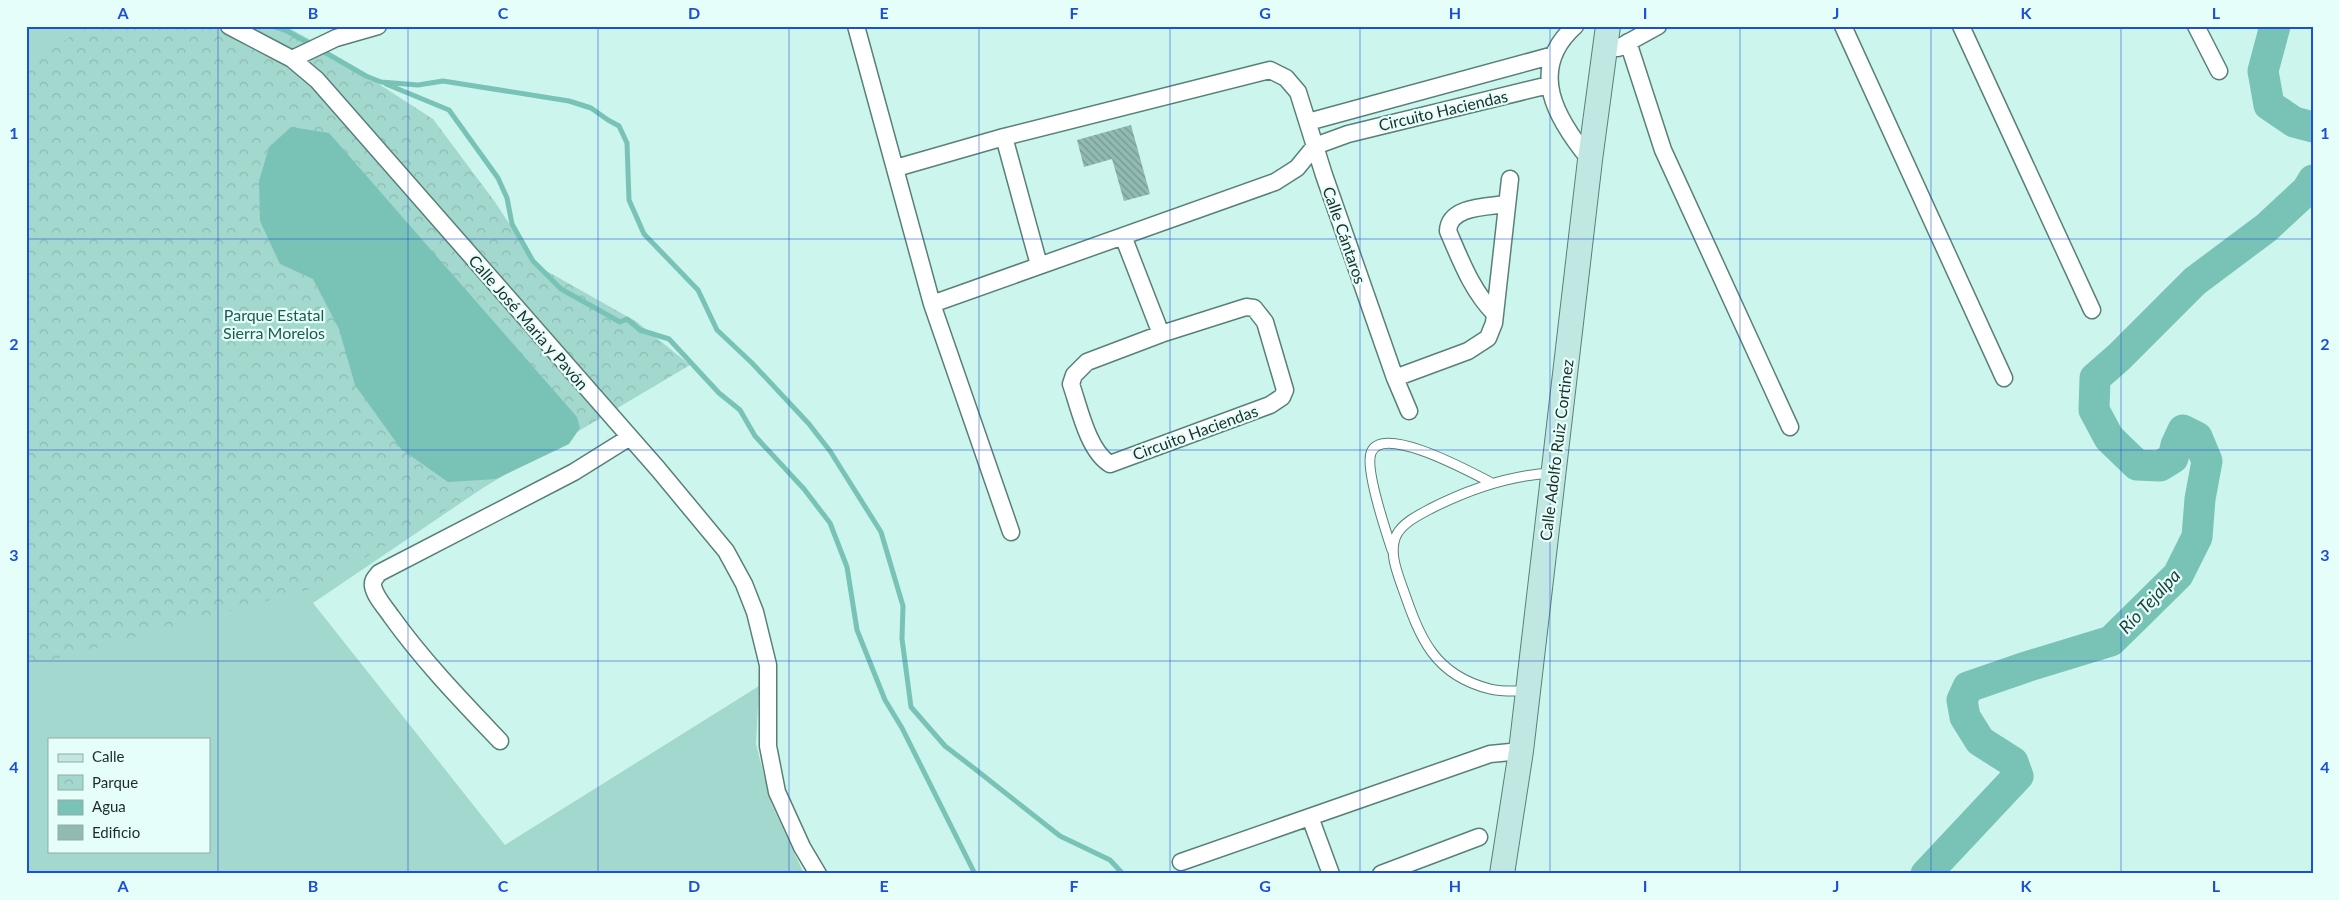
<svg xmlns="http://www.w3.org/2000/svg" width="2339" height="900" viewBox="0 0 2339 900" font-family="Lato,sans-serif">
<defs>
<pattern id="park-crowns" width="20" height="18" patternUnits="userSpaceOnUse" patternTransform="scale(1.25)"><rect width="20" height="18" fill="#a3d8ce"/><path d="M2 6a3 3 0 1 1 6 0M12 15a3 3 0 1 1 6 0" fill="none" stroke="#8cbab1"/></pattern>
<pattern id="building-back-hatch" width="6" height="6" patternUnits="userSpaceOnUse" patternTransform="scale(1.25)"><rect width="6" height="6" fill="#91bab2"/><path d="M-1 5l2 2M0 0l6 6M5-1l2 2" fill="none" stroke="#769791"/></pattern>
</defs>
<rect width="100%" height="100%" fill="#cbf5ed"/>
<path fill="#a3d8ce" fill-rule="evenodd" d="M26,26H206L496,479L313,603L505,845L759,686L756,744L771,803L804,874H26ZM49,739H209V851H49Z"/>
<path fill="url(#park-crowns)" d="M86,26H285L309,39L433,119L495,202L536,265L637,322L690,365L314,588L26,667V48L33,62Z"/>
<path fill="#79c3b6" d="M291,127L329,133L577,417L580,428L569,444L496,479L448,482L401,449L355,385L339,329L313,279L280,264L260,221L259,181L269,147Z"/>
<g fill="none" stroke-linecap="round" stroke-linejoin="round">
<path stroke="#79c3b6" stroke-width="5" d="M272,26L287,31L312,45
M321,50L366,76L381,82L418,85L443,81L569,101L591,108L608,120L619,126L627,143L629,200L644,234L698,290L717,330L752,363L809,424L830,451L881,532L903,606L902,639L911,707L945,746L975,769L1060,836L1110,860L1123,874
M386,84L449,110L498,178L507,198L512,224L533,261L561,289L620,322L627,319L640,330L669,339L719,393L740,410L755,436L804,489L830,523L847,567L857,630L885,700L902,728L975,874"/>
<path stroke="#79c3b6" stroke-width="31" d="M2275,26L2263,71L2269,105L2294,122L2313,127
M1926,874L2018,776L2013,762L1980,741L1965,717L1962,700L1968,687L2026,667L2111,641L2178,575L2197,537L2200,499L2207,461L2197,437L2183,430L2176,445L2173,458L2160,466L2137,465L2109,438L2094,410L2095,378L2119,357L2195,281L2266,228L2307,190L2313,180"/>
</g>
<path fill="url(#building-back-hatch)" d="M1131,125L1150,194L1124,201L1112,159L1084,167L1077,140Z"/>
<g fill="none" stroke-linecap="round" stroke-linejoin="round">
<g stroke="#598078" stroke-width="11">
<path id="service" d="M1392,550C1386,532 1365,469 1371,453C1381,422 1474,474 1492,483
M1528,691C1516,691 1501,692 1490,689C1434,675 1420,638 1403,589C1397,572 1388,551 1397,534C1404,522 1419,515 1430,509C1469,489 1509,475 1553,473"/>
</g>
<g stroke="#598078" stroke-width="19">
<path id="minor" d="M229,26L292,59L317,80L658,469L726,551L744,584L755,612L768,665V746L777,792L802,847L818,874
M856,26L932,304L1011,532
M1575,26C1526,70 1557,120 1590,160
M1843,26L2004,378
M1961,26L2092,310
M2196,26L2219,71
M1628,42L1663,150L1790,427
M1618,48L1658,26
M292,59L336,38L378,26
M1308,122L1554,55
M1004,137L1039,265
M896,168L1004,137L1270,70L1286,78L1298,92L1324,175L1395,378L1409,411
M1123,236L1161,334
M932,304L1275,182L1297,168L1315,146L1348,134L1549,85
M1246,307L1254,308L1265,322L1285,390L1282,397L1270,405L1110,464C1088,451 1079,407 1071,384L1074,375L1087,362L1161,334Z
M1495,314C1472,291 1461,261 1448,231C1449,206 1487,207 1507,204
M1395,378L1468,351L1488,338L1494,323L1510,179
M500,741C462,701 424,662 391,616C385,607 375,597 373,586C372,580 376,577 379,573L574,472L630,437
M1310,817L1331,874
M1181,862L1490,754L1521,751
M1381,874L1479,837"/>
</g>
<g stroke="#598078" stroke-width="26">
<path id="secondary" d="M1502,874L1521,751L1590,160L1608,26"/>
</g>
<use href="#service" stroke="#fff" stroke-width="9"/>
<use href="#minor" stroke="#fff" stroke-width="16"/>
<use href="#secondary" stroke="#c0e7e2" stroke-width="24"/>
</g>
<path fill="none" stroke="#1d4ed8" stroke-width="1" stroke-opacity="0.55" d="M218,26V874M408,26V874M598,26V874M789,26V874M979,26V874M1170,26V874M1360,26V874M1550,26V874M1740,26V874M1931,26V874M2121,26V874M26,239H2313M26,450H2313M26,661H2313"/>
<g text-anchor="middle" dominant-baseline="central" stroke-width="4.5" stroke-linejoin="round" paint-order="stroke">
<g font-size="16" fill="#1c2c29" stroke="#e5fef9">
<text transform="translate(1443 110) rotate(-13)">Circuito Haciendas</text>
<text transform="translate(1345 235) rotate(71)">Calle Cántaros</text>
<text transform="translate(529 322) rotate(49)">Calle José Maria y Pavón</text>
<text transform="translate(1195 432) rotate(-20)">Circuito Haciendas</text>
<text transform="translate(1556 450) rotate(-83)">Calle Adolfo Ruiz Cortinez</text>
</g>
<g font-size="16" fill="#1d5a51" stroke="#e5fef9">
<text x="274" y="314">Parque Estatal<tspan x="274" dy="18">Sierra Morelos</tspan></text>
</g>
<g font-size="18" font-style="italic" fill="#1c3f3a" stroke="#e5fef9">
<text transform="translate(2149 601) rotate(-47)">Río Tejalpa</text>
</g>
</g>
<rect width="2339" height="900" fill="none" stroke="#e5fef9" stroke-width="55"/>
<rect x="48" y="738" width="162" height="115" fill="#e5fef9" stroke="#95aaa6"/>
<rect x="58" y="754" width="25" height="8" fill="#c0e7e2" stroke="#95aaa6"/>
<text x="92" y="762" font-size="15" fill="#1c2c29">Calle</text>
<rect x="58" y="775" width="25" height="15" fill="url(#park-crowns)" stroke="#95aaa6"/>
<text x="92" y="788" font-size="15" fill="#1c2c29">Parque</text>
<rect x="58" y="800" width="25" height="15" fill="#79c3b6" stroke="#95aaa6"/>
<text x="92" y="812" font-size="15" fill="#1c2c29">Agua</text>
<rect x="58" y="825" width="25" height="15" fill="#91bab2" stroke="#95aaa6"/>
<text x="92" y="838" font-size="15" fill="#1c2c29">Edificio</text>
<rect x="28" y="28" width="2284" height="844" fill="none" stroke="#1d4ed8" stroke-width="2"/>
<g font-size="16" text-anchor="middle" font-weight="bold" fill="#1d4ed8">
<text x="123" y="19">A</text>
<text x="313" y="19">B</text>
<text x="503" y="19">C</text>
<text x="694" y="19">D</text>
<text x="884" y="19">E</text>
<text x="1074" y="19">F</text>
<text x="1265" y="19">G</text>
<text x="1455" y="19">H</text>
<text x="1645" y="19">I</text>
<text x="1836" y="19">J</text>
<text x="2026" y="19">K</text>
<text x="2216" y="19">L</text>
<text x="14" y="139">1</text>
<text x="2325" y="139">1</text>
<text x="14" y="350">2</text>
<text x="2325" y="350">2</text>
<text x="14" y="561">3</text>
<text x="2325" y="561">3</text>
<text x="14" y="773">4</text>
<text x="2325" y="773">4</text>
<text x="123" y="892">A</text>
<text x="313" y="892">B</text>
<text x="503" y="892">C</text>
<text x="694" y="892">D</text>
<text x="884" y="892">E</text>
<text x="1074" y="892">F</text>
<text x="1265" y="892">G</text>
<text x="1455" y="892">H</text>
<text x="1645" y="892">I</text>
<text x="1836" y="892">J</text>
<text x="2026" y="892">K</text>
<text x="2216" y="892">L</text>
</g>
</svg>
